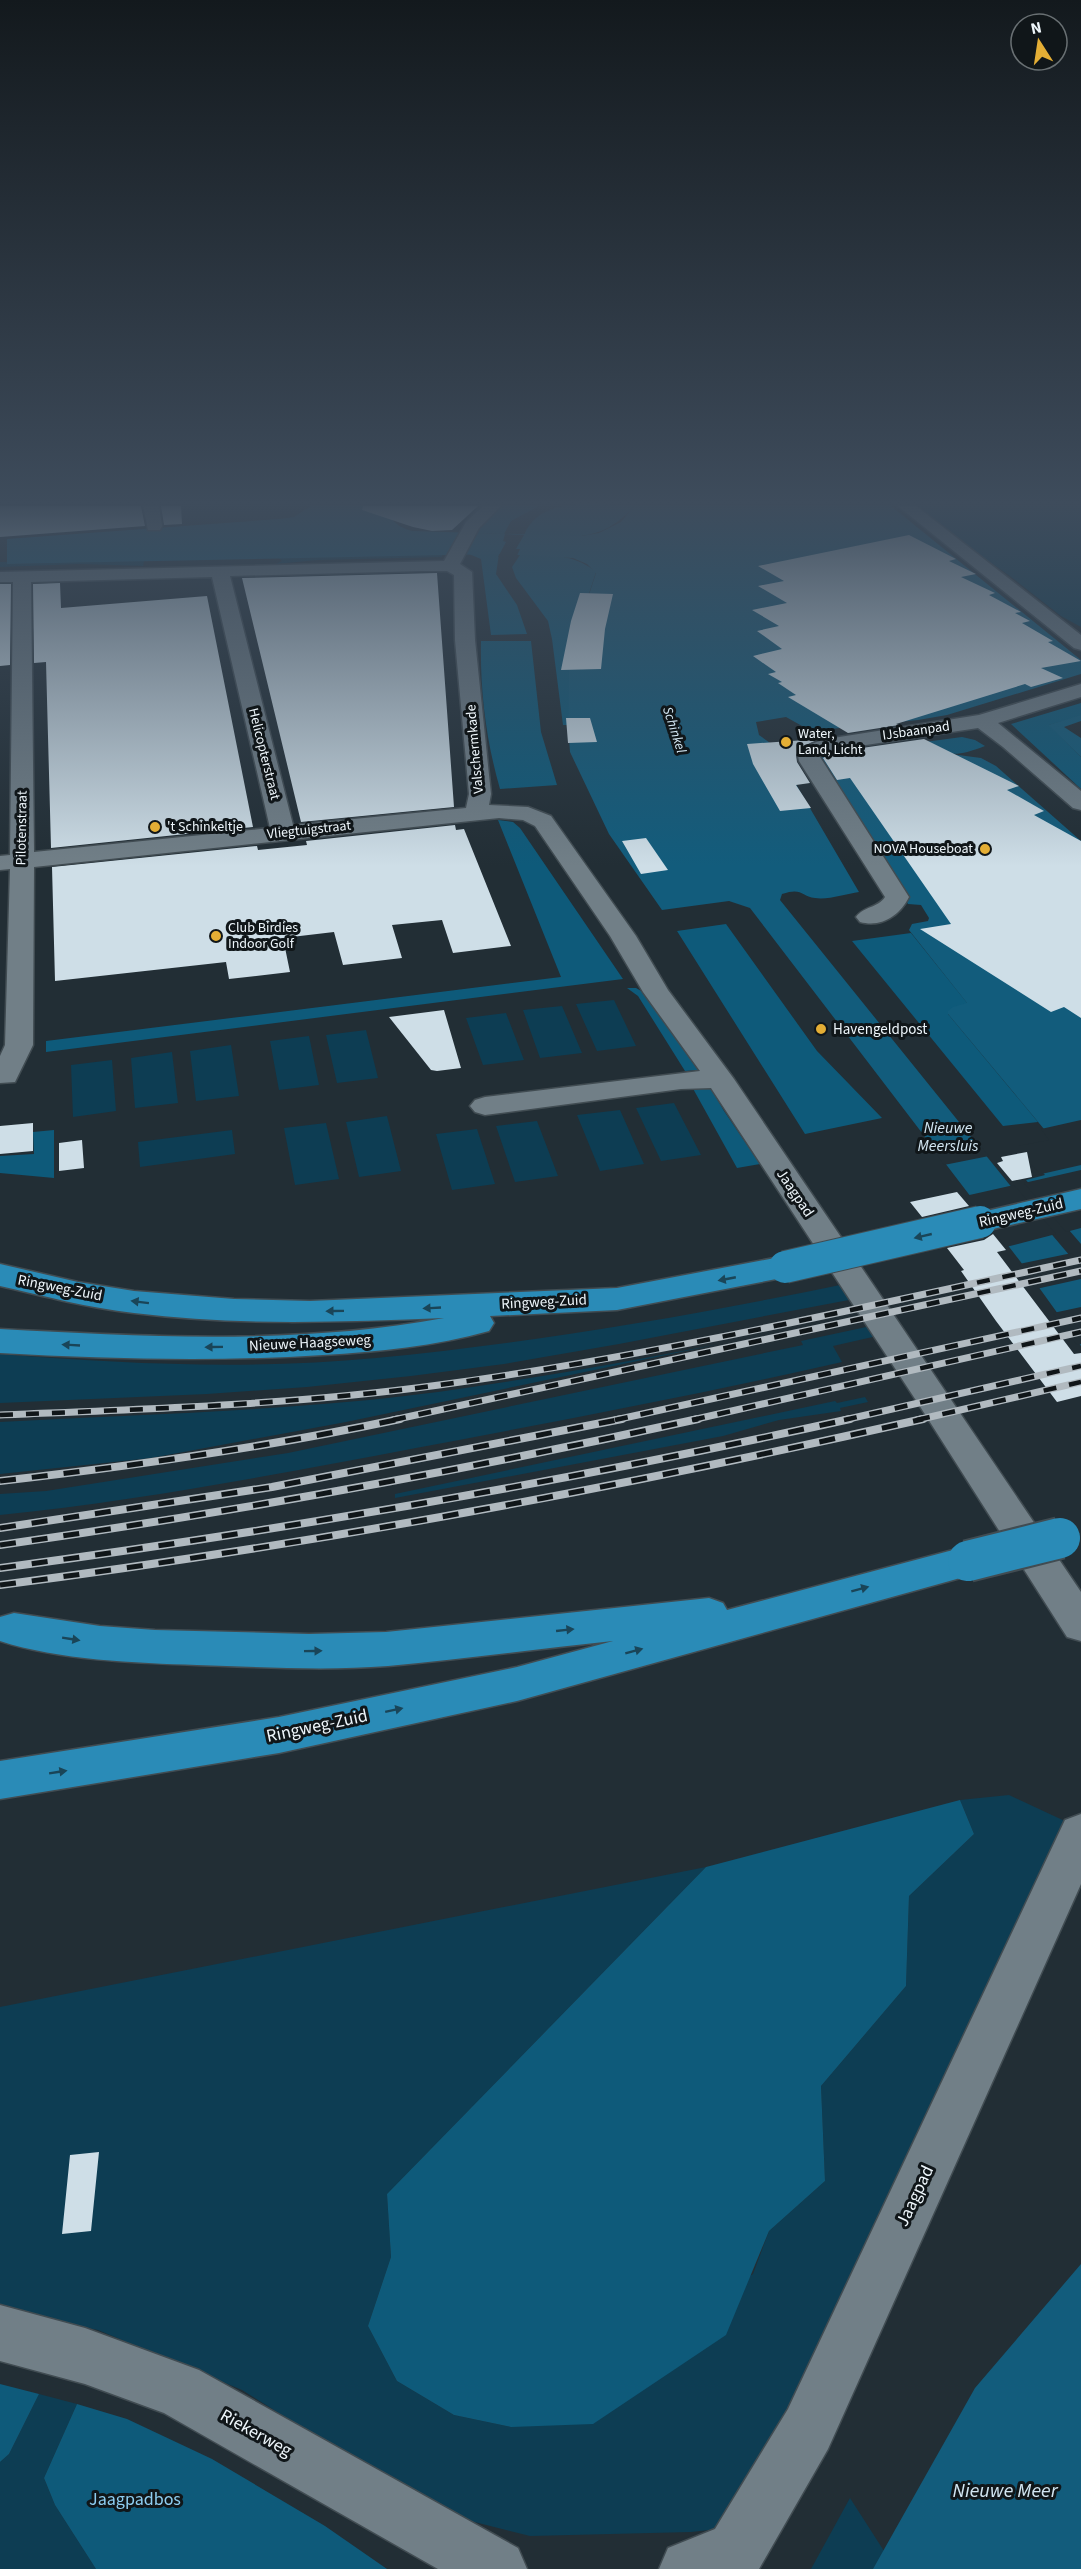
<svg xmlns="http://www.w3.org/2000/svg" width="1081" height="2569" viewBox="0 0 1081 2569" font-family="'Source Sans 3',sans-serif">
<rect width="100%" height="100%" fill="#222e35"/>
<path fill="#0d3d53" d="M909,506H1081V627L1061,616L1010,576Z
M442,555V557L317,560L276,564L282,561L279,558Z
M144,561L143,566H149L79,564L0,567V562H7V564Z
M614,1000L636,1046L597,1051L576,1004Z
M562,1006L582,1053L540,1058L523,1010Z
M506,1013L524,1060L483,1065L466,1018Z
M366,1030L378,1078L337,1083L326,1035Z
M309,1036L319,1085L279,1090L270,1041Z
M231,1045L239,1096L196,1101L190,1051Z
M172,1052L178,1103L135,1108L131,1058Z
M112,1060L116,1111L73,1117L71,1065Z
M674,1103L701,1155L661,1161L636,1108Z
M620,1110L644,1164L600,1171L577,1115Z
M387,1116L401,1171L359,1177L346,1122Z
M537,1121L558,1176L515,1182L496,1126Z
M326,1123L339,1179L295,1185L284,1128Z
M477,1129L495,1184L452,1190L436,1134Z
M232,1130L235,1154L140,1167L138,1142Z
M845,1284L854,1299L619,1344L504,1364L411,1376L307,1387L207,1394L0,1403V1354C124,1364 251,1370 376,1358C534,1343 690,1316 845,1284Z
M871,1326L877,1336L833,1346L842,1362C701,1394 559,1421 416,1448C278,1474 139,1501 0,1515V1494L46,1491L288,1453L803,1345L801,1341Z
M719,1344L346,1422L151,1458L0,1474V1422C146,1414 293,1411 438,1392C532,1379 626,1362 719,1344Z
M865,1397L868,1402L840,1408L841,1411L779,1420L723,1436L395,1498V1494L835,1401L837,1403Z
M1009,1795L1069,1823L744,2519L727,2528L691,2532L530,2536L439,2513L242,2390L98,2330L0,2311V2007L706,1867L387,2194L391,2257L368,2326L397,2381L454,2415L511,2427L753,2274L769,2231L825,2181L821,2086L906,1986L909,1896L974,1834L960,1800Z
M39,2394L77,2404L44,2478L55,2505L96,2569H0V2462L9,2454Z
M850,2498L884,2551L873,2569H811Z"/>
<path fill="#0e5a7a" d="M502,506H539L511,521L504,534L477,533L479,528Z
M634,506C602,544 569,537 524,535C541,494 597,506 634,506Z
M469,554H499L496,574L517,605L527,634L491,635L481,559Z
M520,555C547,555 574,553 596,572L584,609L568,725H563L552,639L548,621L516,578L512,567Z
M481,641H531L541,732L557,785L500,789C486,740 480,691 481,641Z
M1081,703V716L1049,725L1081,757V789L1011,724Z
M962,737L975,740L985,746C951,759 950,754 917,743Z
M498,820L513,822L520,828L623,979L46,1052V1041L561,977Z
M726,924L817,1051L882,1118L805,1134L677,931Z
M911,933L968,1004L948,1014L1038,1122L1003,1126L852,941Z
M627,988H636L643,992L698,1070L685,1071L638,996Z
M691,1085L710,1087L724,1111L760,1164L737,1168Z
M54,1130V1178L0,1173V1156L34,1154L33,1132Z
M960,1800L974,1834L909,1896L906,1986L821,2086L825,2181L769,2231L726,2335L593,2424L511,2427L454,2415L397,2381L368,2326L391,2257L387,2194L706,1867Z
M0,2384L39,2394L9,2454L0,2462Z
M77,2404L127,2419L212,2459L325,2526L387,2569H96L55,2505L44,2478Z"/>
<path fill="#125c7c" d="M311,506H384C390,520 397,527 412,531L582,536L599,533L621,522L634,506H891L1081,660V674L947,715L918,720L811,731L786,717L756,722L759,735L773,745L859,892C846,894 828,900 815,898C801,896 802,887 782,894L780,900L1009,1184L1081,1269V1346L1020,1261L750,908L729,901L662,910L609,834L570,752L568,725L569,670L578,629L596,573L587,564L573,558L499,554L7,564V539L279,519L294,517Z
M1081,715V721L1064,727L1081,738V757L1048,725Z
M917,743L951,754L981,758L996,766L1081,841V1244L1026,1180L1045,1175L1020,1148L1054,1141L948,1014V1011L953,1007L967,1003L909,930L912,924L928,921L929,918L921,905L908,904L829,780L819,757Z
M1081,2264V2569H873L975,2388Z"/>
<path fill="#222e35" d="M505,534L524,535L516,549H520L516,558L498,557L506,542L503,541Z
M1081,1120V1165L1024,1178L1040,1174L1018,1150V1146L1049,1140L1041,1129Z
M979,1144L989,1156L944,1165L936,1153Z
M1081,1170V1228L1066,1232L1024,1183Z
M1014,1185L1056,1234L1006,1247L965,1196Z
M1072,1253L1081,1264V1279L1036,1289L1019,1264Z
M1081,1307V1344L1077,1345L1053,1313Z"/>
<path fill="#cedee7" d="M0,506H141L145,526L0,537Z
M161,506H181L182,524L164,525Z
M363,506H478L452,530L432,531L413,527L362,510Z
M909,535L956,559L949,561L976,574L961,577L995,593L989,595L1021,612L1015,613L1030,621L1022,623L1053,641L1048,642L1081,661L1041,668L1063,678L1031,687L1025,684L896,724L899,725L848,733L788,697L796,695L778,683L782,682L768,674L776,672L753,656L782,649L757,631L779,626L752,610L787,603L758,586L784,581L758,566Z
M437,573L454,807L301,822L242,578Z
M60,583L61,608L207,596L253,827L51,848L46,662L34,663L33,584Z
M0,584H11L10,665L0,666Z
M580,593L613,594L605,629L601,669L561,670L571,621Z
M566,718H590L597,742L568,743Z
M820,739L804,746L796,755L797,762L810,783L796,785L811,808L780,811L753,764L747,744Z
M924,739L1019,786L1007,790L1044,811L1034,815L1081,841V1018L1064,1007L1051,1012L920,929L951,924L850,778L837,780L823,758L834,752Z
M455,825L456,830L464,829L511,946L453,953L442,920L392,925L402,958L343,965L334,932L283,938L290,972L229,979L226,962L55,981L52,867L257,846L258,850L307,845L306,841Z
M646,838L668,870L641,874L622,841Z
M444,1010L461,1068L437,1071L431,1070L389,1017Z
M33,1123V1151L0,1154V1126Z
M82,1140L84,1168L59,1171V1143Z
M1027,1152L1032,1177L1012,1181L997,1163L1003,1161L1001,1157Z
M957,1192L969,1206L922,1217L910,1202Z
M993,1234L1006,1250L997,1252L1074,1354L1081,1353V1396L1057,1402L996,1321L961,1271L964,1270L947,1248L984,1240Z
M99,2152L91,2231L62,2234L70,2155Z"/>
<g fill="none" stroke-linecap="round" stroke-linejoin="round">
<g stroke="#414c52" stroke-width="3">
<path id="minor" d="M143,506H159L162,526L160,530H148Z
M483,506H501L479,528L460,564L472,572L475,640L491,794L489,805L528,807L551,816L636,936L668,990L734,1079L1081,1592V1641L1067,1637L921,1408L711,1088L681,1089L485,1115L475,1112L470,1106L475,1100L485,1097L700,1071L643,992L610,936L535,826L523,820L499,818L34,867L33,1045L15,1082L0,1083V1056L5,1045L10,869L0,870V856L10,855L13,582H0V572L444,561L466,522ZM422,571H447L454,575L455,640L469,794L466,808L293,825L230,576ZM212,577L270,828L34,852L31,582Z
M898,506H916L1081,635V650L1074,648Z
M1081,684V697L998,723L1081,791V810L1073,808L1003,747L978,728L833,750L820,757L909,897C900,915 882,928 860,922L856,917C864,906 878,908 885,897L799,761L798,755C807,743 819,741 833,738L979,715Z
M1081,1814V1884L828,2449L759,2569H659L668,2548L715,2529L788,2409L1065,1820Z
M0,2305L85,2328L199,2370L518,2548L527,2569H438L164,2413L85,2384L0,2361Z"/>
</g>
<g stroke="#414c52" stroke-width="3">
<path id="highway" d="M1081,1189V1209L980,1232L969,1229L964,1222L969,1215Z
M785,1256L797,1259L801,1267L797,1275L617,1310L490,1316L494,1323L489,1331C435,1346 378,1352 323,1355C215,1362 108,1359 0,1353V1329C147,1337 299,1345 444,1318C340,1322 237,1326 134,1313C89,1308 44,1296 0,1286V1264L78,1282L134,1291L234,1299L310,1301L617,1288Z
M968,1546L982,1550L987,1561L982,1572L517,1701L279,1753L0,1799V1761L279,1717L517,1667L613,1641C538,1649 463,1659 388,1666C325,1671 260,1667 197,1665C136,1663 58,1660 0,1641V1617L14,1613L100,1626L155,1630L309,1634L386,1632L709,1598L723,1603L727,1610Z"/>
</g>
<use href="#minor" fill="#717f87" fill-rule="evenodd"/>
<use href="#highway" fill="#2a8bb7" fill-rule="evenodd"/>
<g stroke="#b1bac0" stroke-width="7">
<path id="rail-far1" d="M0,1415C146,1409 293,1405 439,1385C655,1356 868,1306 1081,1260
M393,1420L1081,1271
M615,1420L1081,1318
M692,1420L1081,1332
M844,1420L1081,1366
M917,1420L1081,1382"/>
</g>
<g stroke="#b1bac0" stroke-width="8">
<path id="rail" d="M0,1481C134,1466 268,1447 400,1419
M0,1528L272,1487L622,1419
M0,1545C234,1512 467,1470 698,1419
M0,1568C286,1530 569,1481 850,1419
M0,1585C311,1545 618,1488 923,1419"/>
</g>
<use href="#rail-far1" stroke="#101619" stroke-width="4.5" stroke-dasharray="13" stroke-linecap="butt"/>
<use href="#rail" stroke="#101619" stroke-width="5" stroke-dasharray="16" stroke-linecap="butt"/>
<g stroke="#414c52" stroke-width="34" stroke-linecap="butt">
<path id="highway-bridge-far1" d="M785,1267L980,1222"/>
</g>
<g stroke="#414c52" stroke-width="44" stroke-linecap="butt">
<path id="highway-bridge" d="M968,1561L1060,1538"/>
</g>
<use href="#highway-bridge-far1" stroke="#2a8bb7" stroke-width="32"/>
<use href="#highway-bridge" stroke="#2a8bb7" stroke-width="40"/>
</g>
<defs><path id="oneway-solid" d="M-6-.8H1V-3.2L6.5 0L1 3.2V.8H-6Z" transform="scale(1.5)"/></defs>
<g fill="#1a4558">
<use href="#oneway-solid" transform="translate(923 1236) rotate(167)"/>
<use href="#oneway-solid" transform="translate(727 1279) rotate(169)"/>
<use href="#oneway-solid" transform="translate(140 1302) rotate(-173)"/>
<use href="#oneway-solid" transform="translate(432 1308) rotate(177)"/>
<use href="#oneway-solid" transform="translate(335 1311) rotate(179)"/>
<use href="#oneway-solid" transform="translate(71 1345) rotate(-177)"/>
<use href="#oneway-solid" transform="translate(214 1347) rotate(179)"/>
<use href="#oneway-solid" transform="translate(860 1589) rotate(-15)"/>
<use href="#oneway-solid" transform="translate(565 1630) rotate(-6)"/>
<use href="#oneway-solid" transform="translate(71 1639) rotate(9)"/>
<use href="#oneway-solid" transform="translate(313 1651) rotate(-1)"/>
<use href="#oneway-solid" transform="translate(634 1651) rotate(-15)"/>
<use href="#oneway-solid" transform="translate(394 1710) rotate(-12)"/>
<use href="#oneway-solid" transform="translate(58 1772) rotate(-9)"/>
</g>
<linearGradient id="sky" x2="0" y2="1"><stop stop-color="#13191d"/><stop offset="0.58" stop-color="#3e4c5c"/><stop offset="1" stop-color="#3e4c5c" stop-opacity="0"/></linearGradient>
<rect width="1081" height="866" fill="url(#sky)"/>
<g fill="#e4ae35" stroke="#101619" stroke-width="2">
<circle cx="786" cy="742" r="6"/>
<circle cx="155" cy="827" r="6"/>
<circle cx="985" cy="849" r="6"/>
<circle cx="216" cy="936" r="6"/>
<circle cx="821" cy="1029" r="6"/>
</g>
<g text-anchor="middle" dominant-baseline="central" stroke-width="6" stroke-linejoin="round" paint-order="stroke">
<g font-size="14" font-style="italic" fill="#d3e7f3" stroke="#101619">
<text transform="translate(674 730) rotate(72)">Schinkel</text>
</g>
<g font-size="14" fill="#eef6fb" stroke="#101619">
<text transform="translate(916 731) rotate(-8)">IJsbaanpad</text>
<text transform="translate(475 749) rotate(-95)">Valschermkade</text>
<text transform="translate(264 754) rotate(76)">Helicopterstraat</text>
<text transform="translate(22 828) rotate(-89)">Pilotenstraat</text>
<text transform="translate(309 830) rotate(-6)">Vliegtuigstraat</text>
</g>
<g font-size="14" fill="#eef6fb" stroke="#101619" text-anchor="start">
<text x="798" y="734">Water,<tspan x="798" dy="16">Land, Licht</tspan></text>
<text x="167" y="827">'t Schinkeltje</text>
<text x="973" y="849" text-anchor="end">NOVA Houseboat</text>
<text x="228" y="928">Club Birdies<tspan x="228" dy="16">Indoor Golf</tspan></text>
</g>
<g font-size="15" fill="#eef6fb" stroke="#101619" text-anchor="start">
<text x="833" y="1029">Havengeldpost</text>
</g>
<g font-size="15" fill="#eef6fb" stroke="#101619">
<text transform="translate(795 1193) rotate(56)">Jaagpad</text>
<text transform="translate(1021 1213) rotate(-13)">Ringweg-Zuid</text>
<text transform="translate(60 1288) rotate(11)">Ringweg-Zuid</text>
<text transform="translate(544 1302) rotate(-3)">Ringweg-Zuid</text>
<text transform="translate(310 1343) rotate(-3)">Nieuwe Haagseweg</text>
</g>
<g font-size="16" font-style="italic" fill="#d3e7f3" stroke="#101619">
<text x="948" y="1128">Nieuwe<tspan x="948" dy="18">Meersluis</tspan></text>
</g>
<g font-size="18" fill="#eef6fb" stroke="#101619">
<text transform="translate(317 1726) rotate(-12)">Ringweg-Zuid</text>
<text transform="translate(915 2196) rotate(-65)">Jaagpad</text>
<text transform="translate(256 2433) rotate(29)">Riekerweg</text>
</g>
<g font-size="18" fill="#8ecef1" stroke="#101619">
<text x="135" y="2499">Jaagpadbos</text>
</g>
<g font-size="20" font-style="italic" fill="#d3e7f3" stroke="#101619">
<text x="1005" y="2491">Nieuwe Meer</text>
</g>
</g>
<g transform="translate(1039 42) rotate(348)"><circle r="28" fill="#101619" stroke="#697073" stroke-width="1.5"/>
<path d="M0-4.5L10 22L0 15L-10 22Z" fill="#e4ae35"/>
<text y="-9" font-size="16" font-weight="bold" text-anchor="middle" fill="#eef6fb">N</text>
</g>
</svg>
